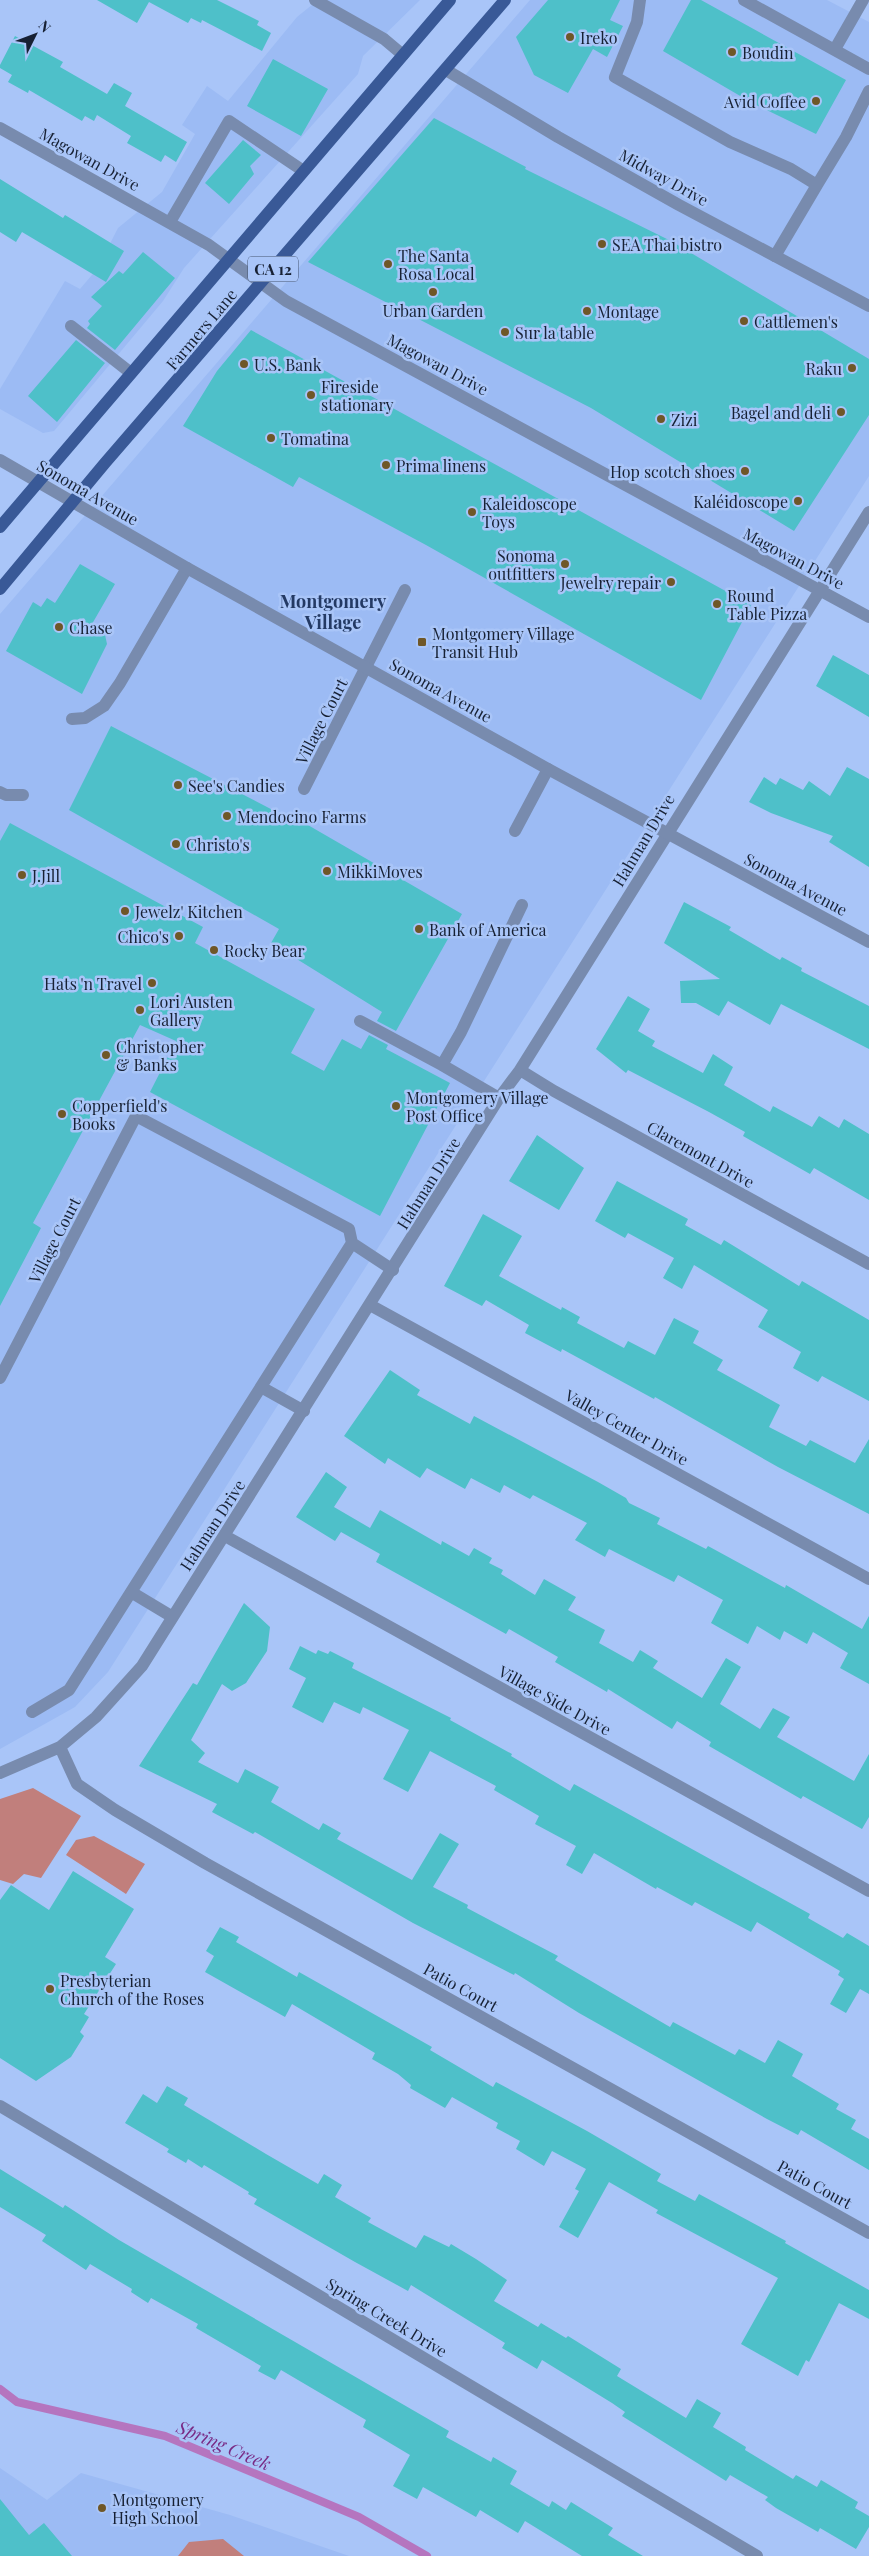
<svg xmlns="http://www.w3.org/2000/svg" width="869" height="2556" viewBox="0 0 869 2556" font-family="'Playfair Display',serif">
<rect width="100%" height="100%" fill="#a9c5f8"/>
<path fill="#9cbbf4" d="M318,0H420L363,56L358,74L184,268L163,301L54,431L43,433L0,409V389L65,281L80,289L97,269L118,228L162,192L195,134L182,125L207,86L228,101L297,17Z
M530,0H827L869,22V476L108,1672L75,1707L0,1749V614Z
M0,2468L47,2500L81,2473L230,2515L349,2556H0Z"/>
<path fill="#c17f7c" d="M33,1788L81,1816L41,1878L24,1874L13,1884L0,1880V1799Z
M94,1836L145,1864L126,1894L66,1855L76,1840Z
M223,2539L244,2556H178L189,2542Z"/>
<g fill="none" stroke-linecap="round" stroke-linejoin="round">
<path stroke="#b575bf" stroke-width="8" d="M0,2389L17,2402L165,2436L359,2517L427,2556"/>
</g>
<path fill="#4ec0c9" d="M97,0H217L259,21L257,25L271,33L262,51L202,20L201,23L191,18L188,23L149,2L137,23Z
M548,0H620L610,20L623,26L607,57L593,49L568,93L534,75L516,37Z
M691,0H701L846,80L816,134L754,104L663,51Z
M15,36L63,62L60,67L107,94L114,83L132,93L125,106L187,142L176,162L165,155L161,162L127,143L131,136L97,115L94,121L85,116L82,121L29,90L28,93L8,82L12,75L0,68V65Z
M273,59L328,89L301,136L247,106Z
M434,118L526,167L525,169L671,241L869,359V415L794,531L591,408L308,262Z
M243,140L261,155L250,166L254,174L229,204L205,183Z
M0,179L63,218L65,215L124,251L106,282L22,232L16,242L0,232Z
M143,252L175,278L115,350L87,328L90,324L88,321L102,306L91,297L119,271L123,274Z
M251,330L751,605L701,700L426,545L299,477L293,487L183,426L217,371Z
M76,340L105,363L57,422L28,396Z
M80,564L115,584L92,624L104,630L107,644L82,694L6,651L33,602L41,607L47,598L55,603Z
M833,655L869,675V717L816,686Z
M111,726L292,820L294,817L462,914L396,1031L377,1021L382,1012L271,943L279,929L69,810Z
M847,767L869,779V867L829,842L833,836L771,813L749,802L764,777L776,785L780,778L803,790L809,781L830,796Z
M10,823L203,927L195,943L315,1009L291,1053L324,1071L342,1039L361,1049L369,1035L388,1045L386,1049L450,1083L380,1216L150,1092L176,1041L140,1025L33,1223L41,1228L0,1306V841Z
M684,902L731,927L729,930L780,960L782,957L802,968L801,971L869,1006V1049L781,1004L770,1025L728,1001L719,1016L696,1003H681L680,981L720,979L664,943Z
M628,996L650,1009L638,1031L655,1041L652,1046L703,1073L713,1054L733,1067L724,1085L770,1112L773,1106L812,1127L819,1116L839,1128L844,1119L869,1134V1200L814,1168L810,1174L743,1136L745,1132L709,1112L628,1070L626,1073L596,1049Z
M537,1135L584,1168L559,1210L509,1181Z
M617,1181L688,1219L685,1225L721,1245L724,1240L799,1286L802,1281L869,1320V1401L822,1376L818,1382L793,1368L801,1352L758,1327L768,1310L694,1265L682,1289L663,1278L674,1258L628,1233L625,1238L595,1221Z
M483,1214L522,1236L499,1276L561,1310L562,1307L580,1317L577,1323L624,1348L628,1341L655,1355L674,1318L699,1331L693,1343L723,1360L717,1370L780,1405L769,1427L806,1446L810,1440L855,1463L869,1439V1514L778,1467L655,1397L654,1399L562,1349L561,1352L525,1333L529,1325L486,1300L482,1306L444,1286Z
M390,1370L420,1390L417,1395L470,1424L474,1416L598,1482L626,1498L629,1503L660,1518L657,1524L706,1549L708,1546L785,1588L786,1585L862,1629L869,1616V1684L840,1668L848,1653L813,1632L807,1644L784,1631L780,1640L757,1626L748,1644L711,1623L723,1600L678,1575L674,1582L609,1549L605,1557L575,1540L587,1523L533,1495L530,1499L504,1485L500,1493L471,1478L465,1489L427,1468L420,1478L388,1458L385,1464L344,1436Z
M326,1472L347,1487L334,1507L370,1528L380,1510L441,1545L442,1541L469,1556L474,1548L492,1558L489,1563L503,1570L501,1574L535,1595L544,1579L576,1597L568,1610L605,1630L599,1643L633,1662L640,1650L658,1661L653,1668L702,1698L726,1658L741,1667L720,1704L760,1729L773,1708L790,1717L777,1737L854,1781L869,1754V1817L862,1829L803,1796L801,1799L709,1746L711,1742L677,1721L672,1729L608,1689L607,1692L555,1662L558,1657L509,1629L506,1634L376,1562L380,1554L341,1532L335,1541L296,1517Z
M244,1603L270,1627L267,1651L246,1683L232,1691L222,1684L191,1740L205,1753L198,1762L238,1783L245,1769L279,1787L271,1802L319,1830L323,1823L341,1833L337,1839L412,1880L440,1833L459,1844L433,1887L468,1905L467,1908L558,1956L555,1960L670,2027L673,2022L735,2055L739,2049L765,2063L778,2040L803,2054L792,2076L839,2104L836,2109L856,2120L851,2129L869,2139V2170L801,2130L798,2135L767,2119L579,2013L515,1973L514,1975L413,1923L255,1832L253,1834L212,1812L217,1804L139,1766L193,1683L197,1685Z
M300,1646L316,1654L318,1650L328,1654L330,1651L354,1663L352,1668L451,1718L450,1720L512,1754L511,1756L570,1791L574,1784L810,1914L808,1918L843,1938L847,1933L869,1946V1994L860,1989L846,2013L830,2004L844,1979L838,1975L840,1971L757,1922L751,1932L695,1902L692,1906L657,1887L656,1889L594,1853L582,1874L566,1865L576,1846L535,1824L539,1816L494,1790L496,1786L430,1751L408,1792L383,1779L409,1730L363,1707L360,1714L334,1702L323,1723L292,1707L306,1678L289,1669Z
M73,1871L134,1909L105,1957L116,1964L84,2014L89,2017L80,2032L84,2036L71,2057L36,2081L0,2058V1900L11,1885L49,1910Z
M220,1927L239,1937L236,1942L297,1977L299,1972L363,2008L432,2047L430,2050L493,2087L496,2082L587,2131L661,2174L657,2181L695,2201L699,2194L786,2241L785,2243L869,2290V2319L839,2303L809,2362L806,2360L798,2376L741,2344L778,2278L656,2213L658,2210L609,2182L578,2238L559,2227L579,2191L575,2189L586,2169L552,2151L544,2166L516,2149L520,2141L496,2128L498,2123L452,2097L445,2108L410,2088L411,2085L398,2074L372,2059L375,2053L292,2004L285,2017L205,1972L214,1956L206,1951Z
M167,2086L188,2098L184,2105L266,2154L318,2184L324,2174L342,2185L335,2197L371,2218L368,2222L416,2248L424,2235L449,2247L451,2244L476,2259L507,2280L494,2301L538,2327L541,2323L566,2338L568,2336L621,2369L617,2376L686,2418L697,2399L721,2413L713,2427L746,2447L745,2450L793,2479L796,2475L817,2487L821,2480L858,2502L855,2508L869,2516V2527L856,2549L820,2528L818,2532L776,2508L765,2500L768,2497L730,2475L726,2481L622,2416L625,2412L612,2403L542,2360L537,2369L502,2348L505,2343L411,2285L408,2291L355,2262L254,2204L257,2199L248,2194L249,2192L204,2165L202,2168L188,2159L186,2163L167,2152L169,2149L125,2123L143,2094L157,2103Z
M0,2169L63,2208L65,2205L119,2240L449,2431L446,2437L491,2462L493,2457L517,2471L510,2484L549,2507L552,2501L566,2510L571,2502L613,2528L608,2535L643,2556H582L525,2521L518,2533L480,2510L476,2517L423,2487L417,2499L393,2486L410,2455L363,2427L366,2420L281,2370L275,2380L258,2371L261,2366L196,2328L198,2324L151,2298L148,2303L131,2292L132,2289L90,2264L86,2270L42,2241L46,2235L0,2207Z
M0,2499L29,2535L44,2523L72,2556H0Z"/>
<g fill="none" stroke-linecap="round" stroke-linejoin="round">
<path stroke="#788bae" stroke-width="12" d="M640,0L637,22L615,77L730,142L791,169L817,185L775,256
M744,0L869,69
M835,49L863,0
M817,185L846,137L869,91
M170,222L229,121L302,170
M71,326L131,373
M72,719L85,718L104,706L120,683L187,568
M304,789L405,590
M0,792L6,795H23
M515,831L548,769
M360,1021L442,1065
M499,1098L442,1065L461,1032L522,905
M0,1378L136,1116L349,1229L352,1243L393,1270
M261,1387L304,1411
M131,1592L171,1616
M32,1712L69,1690L352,1243"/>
<path stroke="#788bae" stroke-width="12" d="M315,0L384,39L403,55
M446,70L558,137L679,205L869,306
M0,128L209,245L286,301L869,617
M520,1070L554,1091L869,1264
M370,1305L869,1579
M225,1536L869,1891
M60,1747L77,1784L115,1810L205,1863L869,2233
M0,1773L60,1747L96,1717L142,1666L499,1098L520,1070L869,512
M0,2106L757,2556"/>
<path stroke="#788bae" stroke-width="12" d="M0,460L187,568L548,769L869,942"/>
<path stroke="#395997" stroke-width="12" d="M0,527L450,0
M0,589L105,463L505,0"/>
</g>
<g fill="#6f5728" stroke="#a9c5f8" stroke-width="2">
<circle cx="570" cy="37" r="5"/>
<circle cx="732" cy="52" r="5"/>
<circle cx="816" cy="101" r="5"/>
<circle cx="602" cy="244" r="5"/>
<circle cx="388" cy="264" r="5"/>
<circle cx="433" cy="292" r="5"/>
<circle cx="587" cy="311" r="5"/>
<circle cx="744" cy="321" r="5"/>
<circle cx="505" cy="332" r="5"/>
<circle cx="244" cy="364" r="5"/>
<circle cx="852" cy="368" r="5"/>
<circle cx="311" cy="395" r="5"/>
<circle cx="841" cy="412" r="5"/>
<circle cx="661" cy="419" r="5"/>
<circle cx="271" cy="438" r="5"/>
<circle cx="386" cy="465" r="5"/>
<circle cx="745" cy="471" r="5"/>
<circle cx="798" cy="501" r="5"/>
<circle cx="472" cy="512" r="5"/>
<circle cx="565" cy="564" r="5"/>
<circle cx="671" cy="582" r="5"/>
<circle cx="717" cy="604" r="5"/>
<circle cx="59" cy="627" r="5"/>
<rect x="417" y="637" width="10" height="10" rx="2.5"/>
<circle cx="178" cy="785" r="5"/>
<circle cx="227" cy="816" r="5"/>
<circle cx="176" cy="844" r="5"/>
<circle cx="327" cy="871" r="5"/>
<circle cx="22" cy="875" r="5"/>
<circle cx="125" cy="911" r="5"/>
<circle cx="419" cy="929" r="5"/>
<circle cx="179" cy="936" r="5"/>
<circle cx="214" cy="950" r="5"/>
<circle cx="152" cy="983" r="5"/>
<circle cx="140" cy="1010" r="5"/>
<circle cx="106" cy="1055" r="5"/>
<circle cx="396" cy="1106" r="5"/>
<circle cx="62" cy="1114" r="5"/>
<circle cx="50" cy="1989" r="5"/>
<circle cx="102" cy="2508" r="5"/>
</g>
<g text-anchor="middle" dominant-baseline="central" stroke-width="5" stroke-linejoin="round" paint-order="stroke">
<rect fill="#a9c5f8" stroke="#43526f" stroke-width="1" x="248" y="256.5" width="50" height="25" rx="4"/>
<g font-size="15" font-weight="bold" fill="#172134">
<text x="273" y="269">CA 12</text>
</g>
<g font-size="16" fill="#172134" stroke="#a9c5f8" text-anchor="start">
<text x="580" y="37">Ireko</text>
<text x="742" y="52">Boudin</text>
<text x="806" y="101" text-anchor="end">Avid Coffee</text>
<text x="612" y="244">SEA Thai bistro</text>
<text x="398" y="255">The Santa<tspan x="398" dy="18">Rosa Local</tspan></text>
<text x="433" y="310" text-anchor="middle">Urban Garden</text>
<text x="597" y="311">Montage</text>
<text x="754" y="321">Cattlemen's</text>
<text x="515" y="332">Sur la table</text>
<text x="254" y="364">U.S. Bank</text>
<text x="842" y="368" text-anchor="end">Raku</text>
<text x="321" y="386">Fireside<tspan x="321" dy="18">stationary</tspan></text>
<text x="831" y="412" text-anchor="end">Bagel and deli</text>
<text x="671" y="419">Zizi</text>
<text x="281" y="438">Tomatina</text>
<text x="396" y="465">Prima linens</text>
<text x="735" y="471" text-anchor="end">Hop scotch shoes</text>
<text x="788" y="501" text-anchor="end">Kaléidoscope</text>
<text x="482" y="503">Kaleidoscope<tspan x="482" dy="18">Toys</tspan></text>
<text x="555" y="555" text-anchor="end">Sonoma<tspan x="555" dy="18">outfitters</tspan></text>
<text x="661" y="582" text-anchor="end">Jewelry repair</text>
<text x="727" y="595">Round<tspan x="727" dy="18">Table Pizza</tspan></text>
<text x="69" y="627">Chase</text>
<text x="432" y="633">Montgomery Village<tspan x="432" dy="18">Transit Hub</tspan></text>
<text x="188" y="785">See's Candies</text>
<text x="237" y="816">Mendocino Farms</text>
<text x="186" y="844">Christo's</text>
<text x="337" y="871">MikkiMoves</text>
<text x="32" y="875">J.Jill</text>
<text x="135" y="911">Jewelz' Kitchen</text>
<text x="429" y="929">Bank of America</text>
<text x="169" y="936" text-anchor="end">Chico's</text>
<text x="224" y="950">Rocky Bear</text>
<text x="142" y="983" text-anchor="end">Hats 'n Travel</text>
<text x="150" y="1001">Lori Austen<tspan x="150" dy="18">Gallery</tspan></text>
<text x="116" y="1046">Christopher<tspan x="116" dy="18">&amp; Banks</tspan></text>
<text x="406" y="1097">Montgomery Village<tspan x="406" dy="18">Post Office</tspan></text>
<text x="72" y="1105">Copperfield's<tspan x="72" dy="18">Books</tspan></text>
<text x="60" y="1980">Presbyterian<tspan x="60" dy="18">Church of the Roses</tspan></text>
<text x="112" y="2499">Montgomery<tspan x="112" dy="18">High School</tspan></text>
</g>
<g font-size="16" fill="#172134" stroke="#a9c5f8">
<text transform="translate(90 159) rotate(29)">Magowan Drive</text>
<text transform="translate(664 177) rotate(29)">Midway Drive</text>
<text transform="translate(201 329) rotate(-50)">Farmers Lane</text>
<text transform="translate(438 364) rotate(28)">Magowan Drive</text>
<text transform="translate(88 492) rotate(30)">Sonoma Avenue</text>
<text transform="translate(794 558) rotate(28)">Magowan Drive</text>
<text transform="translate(441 690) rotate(29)">Sonoma Avenue</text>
<text transform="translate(321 721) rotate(-63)">Village Court</text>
<text transform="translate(643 840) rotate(-59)">Hahman Drive</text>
<text transform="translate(796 884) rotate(28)">Sonoma Avenue</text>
<text transform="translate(701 1154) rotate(29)">Claremont Drive</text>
<text transform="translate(428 1183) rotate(-58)">Hahman Drive</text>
<text transform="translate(54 1240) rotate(-63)">Village Court</text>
<text transform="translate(627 1427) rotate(29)">Valley Center Drive</text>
<text transform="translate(212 1525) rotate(-57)">Hahman Drive</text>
<text transform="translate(555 1700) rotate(29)">Village Side Drive</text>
<text transform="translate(461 1987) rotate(29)">Patio Court</text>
<text transform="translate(815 2184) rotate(29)">Patio Court</text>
<text transform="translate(387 2317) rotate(31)">Spring Creek Drive</text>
</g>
<g font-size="18" font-weight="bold" fill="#243a64" stroke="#a9c5f8">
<text x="333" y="601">Montgomery<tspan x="333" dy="21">Village</tspan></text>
</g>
<g font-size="18" font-style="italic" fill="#792b85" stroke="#a9c5f8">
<text transform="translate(224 2445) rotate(23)">Spring Creek</text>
</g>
</g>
<g transform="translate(35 35) rotate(48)" stroke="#a9c5f8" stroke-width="4" paint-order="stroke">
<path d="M0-4L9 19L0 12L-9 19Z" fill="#172134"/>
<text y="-8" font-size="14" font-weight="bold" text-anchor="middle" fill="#172134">N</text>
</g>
</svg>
